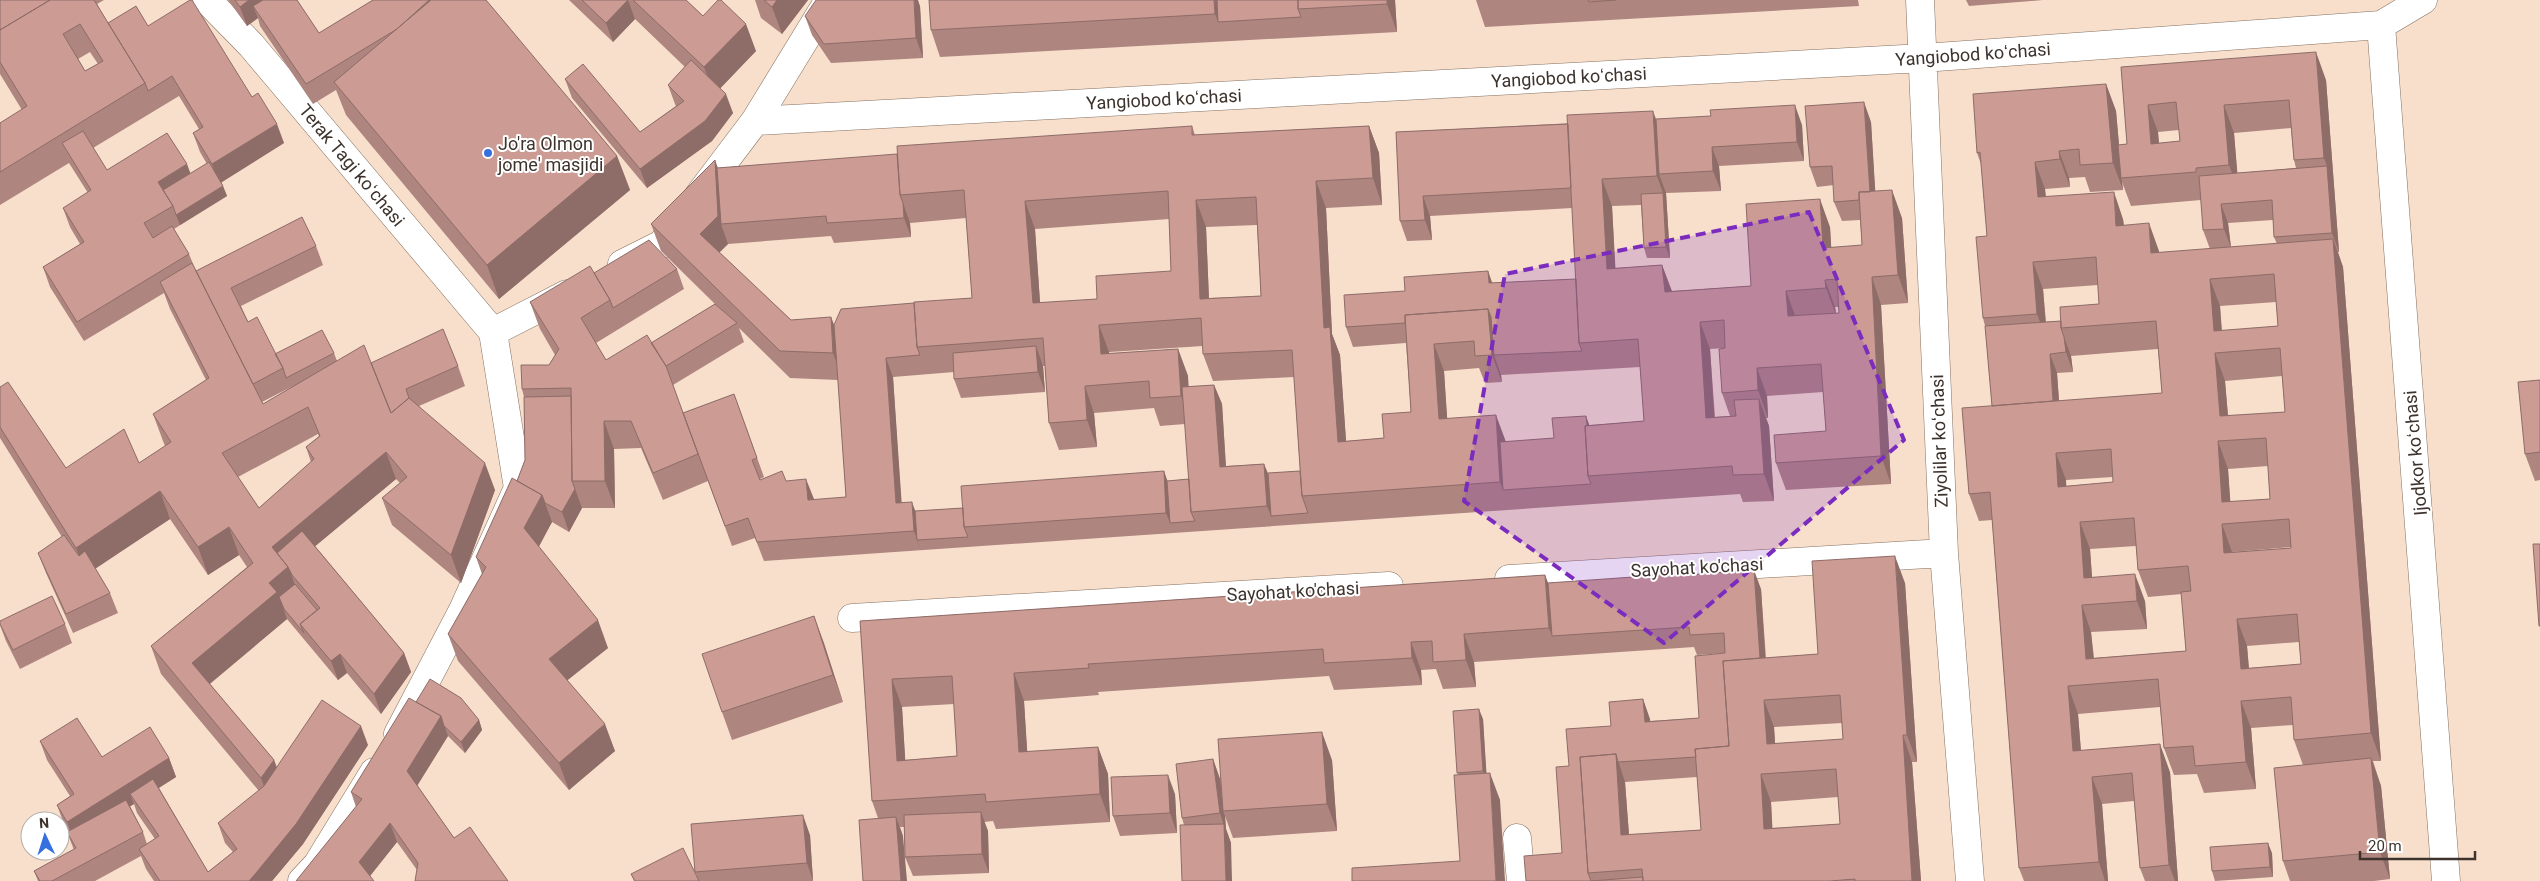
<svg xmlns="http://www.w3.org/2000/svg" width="2540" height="881" viewBox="0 0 2540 881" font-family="Roboto,sans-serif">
<rect width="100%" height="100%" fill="#f7dfcc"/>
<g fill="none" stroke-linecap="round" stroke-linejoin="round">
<g stroke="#857060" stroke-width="29">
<path id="minor" d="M207,0L251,45L493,332
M1920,0L1944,553L1970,881
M2381,25L2446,881
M755,121L1923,58L2381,25L2423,0
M622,264L662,244L755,121L829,0
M493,332L567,294
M1509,579L1944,553
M852,618L1389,586
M398,734L463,610L518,488L493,332
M1517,838L1521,881
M302,881L317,865L374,772"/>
</g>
<use href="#minor" stroke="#fff" stroke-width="28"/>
</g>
<path fill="#af857f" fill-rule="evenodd" d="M0,0H104L97,4L108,23L148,26L252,97L284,143L221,182L227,196L174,229L189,254L196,271L316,246L323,265L241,306L248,322L275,354L334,353L337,361L371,363L458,366L465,386L419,406L495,490L461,583L392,525L382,498L400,483L396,479L315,546L404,653L411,672L381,714L347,673L338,680L287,619L210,684L274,760L277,768L368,745L303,844L272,881H154L146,869L141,856L95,881H38L34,871L74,850L67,832L68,831L64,824L57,805L70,796L47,760L40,741L102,757L169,758L176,777L159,788L208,872L233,852L225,843L218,823L259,791L161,674L151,646L247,567L239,555L208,575L170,519L95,568L110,593L118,613L73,633L46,573L38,553L62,537L0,438V387L66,468L139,463L165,446L163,441L153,414L206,380L170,309L164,293L84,341L50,287L43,267L80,244L70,227L63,208L88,193L69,163L0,205V123L22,110L0,74ZM90,52L98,64L85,71L78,59ZM179,96L199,129L193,133L200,152L207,164L190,174L107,170L93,148ZM295,385L263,404L262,402ZM318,434L319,436L306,447L311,462L259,508L238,477ZM134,804L137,813L155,839L147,844L143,832L130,806Z
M228,0H297L319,33L373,0L617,156L630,190L499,299L346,115L336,90L313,104L260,26L258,18L247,26Z
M569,0H686L703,16L756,51L720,88L733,113L712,141L647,188L572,98L565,79L640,132L676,106L675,104L668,85L685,67L635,19L613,42Z
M755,0H808L782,34L761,18Z
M1395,0L1397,32L940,57L931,30Z
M1476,0H1858L1859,6L1485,27Z
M1966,0H2043L1969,6Z
M920,6L923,58L831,63L812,35L805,16Z
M2121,67L2326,80L2334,185L2339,252H2338L2343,267L2381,761H2373L2381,786L2390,879L2374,881H2290L2283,861L2303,765L2294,740L2293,725L2251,728L2256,789L2204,793L2197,774L2174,775L2164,748L2160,707L2078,714L2081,751L2170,772L2178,881H2145L2140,868L2134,801L2102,804L2108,881H2024L2019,868L1992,520L1979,521L1969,494L1992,406L1985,326L1983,318L1987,236L1981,164L1977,153L2106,84L2116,111L2119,145L2127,144ZM2291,128L2294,160L2296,168L2237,173L2234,133ZM2179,130L2180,141L2159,143L2158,132ZM2085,177L2090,192L2123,190L2122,182L2131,206L2201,200L2203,230L2210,249L2159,253V251L2124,225L2123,219L2046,197L2045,189L2070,187L2069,178ZM2273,220L2274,237L2277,244L2231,247L2228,223ZM2098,285L2099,304L2061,321L2046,322L2043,289ZM2276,302L2278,326L2222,331L2220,306ZM2158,349L2162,393L2059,401L2057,373L2073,372L2071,356ZM2282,376L2285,412L2228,416L2225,381ZM2268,466L2270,499L2230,502L2228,469ZM2113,477V482L2066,486V480ZM2136,546L2138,570L2148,597L2182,594L2186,651L2094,658L2091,632L2147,629L2145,601L2092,577L2090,549ZM2291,547V548L2232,552ZM2299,642L2301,664L2249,668L2247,646Z
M1656,119L1802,125L1804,161L1719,166L1721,191L1666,193L1670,258H1647L1644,248L1641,205L1612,206L1615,268L1662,265L1672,291L1751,286L1830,227L1831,248L1862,245L1860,220L1842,221L1834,202V185L1817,187L1810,167L1871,122L1875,191L1902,218L1908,303L1881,305L1891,484L1786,490L1776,463L1826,431L1823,392L1767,396L1768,418H1766L1769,426L1774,501L1743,502L1740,494L764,561L755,538L732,546L708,481L663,500L641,448L614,449L615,508H582L569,532L552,522L538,547L608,648L567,680L615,751L569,790L458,661L448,634L482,574L476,557L517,481L525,460L524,397L522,389L549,365L555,355L540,329L530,302L594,273L677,269L684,289L596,343L606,360L651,343L715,304L661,251L651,224L717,168L897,155L1192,126L1195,135L1369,126L1379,153L1382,205L1326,208L1332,334L1340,355L1346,441L1384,438L1411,412L1406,343L1353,347L1346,327L1405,291L1488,271L1492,283L1576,279L1572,208L1430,216L1432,240L1407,241L1400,221L1396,132ZM966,218L972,298L914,303L834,325L831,317L791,320L719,252L728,244L831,236L834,243L911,237L910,223ZM1169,219L1171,271L1097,299L1040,303L1035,229ZM1257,225L1261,296L1209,298L1206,227ZM1835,307H1839V313H1836ZM739,328L790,378L838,380L846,497L814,500V499L786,481L760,480V479L764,477L734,394L683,413L673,385L744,342ZM1203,346V354L1213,381L1294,377L1300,471L1268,473L1264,464L1226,466L1222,404L1214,385L1188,387V376L1178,349L1109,354V352ZM1725,348L1722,393L1730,416L1715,417L1710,349ZM1043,366H1045L1049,423L1059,450L1097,447L1094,413L1154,408L1160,426L1185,424L1189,479L1167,481L1164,471L963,508L915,511L901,502L893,377L954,372V379L961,398L1045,392ZM1640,367L1644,421L1590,425L1554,438L1505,442L1447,419L1444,371L1479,368L1485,383L1502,382L1501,375L1589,370Z
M2540,380V480L2535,481L2525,454Z
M1687,574L1761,589L1766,658L1818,654L1905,583L1917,762H1912L1921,881H1526L1562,853L1569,766L1611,726L1643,699L1650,721L1699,718L1725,653L1697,655L1694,647L1474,662L1476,687L1443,689L1436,669L1421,670L1422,685L1334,690L1329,676L1098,692L1099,695L1024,701L1027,752L1098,747L1108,774L1110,822L996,829L993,821L984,822L988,831L989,873L913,876L905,857L904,827H900L903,836L878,818L872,801L860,621L1545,575L1548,583ZM954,704L957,756L905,760L902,707ZM1842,723L1843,739L1775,744L1774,727ZM1697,777L1701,830L1629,835L1625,782ZM1838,797L1840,824L1772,828L1771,802Z
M814,616L843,702L732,740L722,712Z
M65,624L72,643L20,669L6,641L0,625Z
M416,702L479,720L482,730L465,753L448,736L417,785L454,838L417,870L397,842L370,876L296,881L356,807L351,792Z
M1483,719L1486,773L1500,800L1458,774L1457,773Z
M1213,759L1220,779L1332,760L1337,831L1233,838L1225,816L1226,829L1231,843L1184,825L1182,818Z
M1175,794L1177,833L1120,836L1113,816Z
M810,835L813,881H634L631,874L697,876L695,872Z
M2272,853L2273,877L2215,881L2212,871Z"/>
<path fill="#8e6c68" d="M249,0H272L253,6L258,18L247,26L240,7Z
M429,0H445L397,29Z
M628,0L635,19L613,42L606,23Z
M777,0H808L782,34L772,7Z
M914,0H918L920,6L923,58L916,38Z
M1214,0H1223L1218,22L1215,14Z
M1387,0H1395L1397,32L1387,4Z
M746,24L756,51L714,95L704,67Z
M2316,52L2326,80L2339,252L2332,233L2327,166L2324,158Z
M2106,84L2116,111L2122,178H2121L2122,182L2123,190L2113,163Z
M726,94L733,113L712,141L647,188L640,169Z
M1864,102L1871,122L1877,219L1870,199Z
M1795,105L1802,125L1804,161L1797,142Z
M2148,105L2158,132L2161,171L2151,144Z
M2224,105L2234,133L2239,192L2229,165Z
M1653,111L1663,138L1659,174L1666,193L1670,258L1666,247L1663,193L1657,176Z
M277,124L284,143L219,184L212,164Z
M1369,126L1379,153L1382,205L1373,178Z
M1712,147L1719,166L1721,191L1713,171Z
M2059,151L2069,178L2070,187L2060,159Z
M617,156L630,190L499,299L487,265Z
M715,160L725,187L721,224L728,244L710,262L700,234Z
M2035,162L2045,189L2048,225L2038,197Z
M187,164L194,183L161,191L158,182Z
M1602,179L1612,206L1617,296L1607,269Z
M1316,181L1326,208L1332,334L1340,355L1348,469L1338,442L1324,328Z
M223,186L227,196L180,225L176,215Z
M1892,190L1902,218L1908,303L1898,275Z
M2114,192L2123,219L2126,253L2116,226Z
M1423,196L1430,216L1432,240L1425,220Z
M1820,199L1830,227L1833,275L1823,248Z
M1196,200L1206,227L1210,326L1200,299Z
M1025,201L1035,229L1042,331L1033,303Z
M903,203L910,223L911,237L904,218Z
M2221,204L2228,223L2231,248L2224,229Z
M2149,223L2159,251L2161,281L2151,253Z
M2333,239L2343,267L2381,761L2371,733Z
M2033,262L2043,289L2047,341L2037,314Z
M1662,265L1672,292H1665Z
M1488,271L1495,291L1489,283Z
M1872,277L1881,305L1891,484L1881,456Z
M2210,279L2220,306L2223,353L2214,331Z
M1825,280L1835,307L1836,315L1826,288Z
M1786,291L1796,318L1788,316Z
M1488,309L1498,336L1494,355L1501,375L1502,382L1492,355Z
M831,317L841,344L843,380L833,353Z
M1700,322L1710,349L1716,445L1706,418Z
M1099,325L1109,352L1111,381L1101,354Z
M2064,337L2071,356L2073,372L2066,352Z
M1434,344L1444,371L1449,446L1439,419Z
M1036,346L1043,366L1045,392L1038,372Z
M1178,349L1188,376L1191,424L1181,396Z
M2215,353L2225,381L2230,440L2220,416Z
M2050,354L2057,373L2061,429L2054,409Z
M886,358L893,377L903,522L896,503Z
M1757,368L1767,396L1768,418L1758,390Z
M1214,385L1222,404L1227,486L1220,467Z
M1085,386L1094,413L1097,447L1087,420Z
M1759,399L1769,426L1774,501L1764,474Z
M1496,415L1506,442L1503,490L1500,482Z
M1586,416L1593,435L1591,476Z
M604,421L614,449L615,508L605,481Z
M2218,441L2228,469L2232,524L2222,502Z
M386,452L396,479L289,568L298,594L283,607L287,619L202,690L192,663L269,583L272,547Z
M2056,453L2066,480L2068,514L2058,487Z
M485,463L495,490L461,583L451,555Z
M1264,464L1271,483V516L1267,506Z
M1164,471L1171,491L1170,523L1166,513Z
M806,479L814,499L815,519L808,500Z
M575,489L582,508L569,532L562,512Z
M160,491L170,519L86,575L76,548Z
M542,495L552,522L534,556L524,528Z
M912,502L919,521L917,540L921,550L914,531Z
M2080,522L2090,549L2094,605L2084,578Z
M2222,524L2232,552L2234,580L2224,553Z
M229,527L239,555L208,575L198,547Z
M1895,556L1905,583L1917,762L1907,735Z
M1754,570L1761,589L1767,686L1760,666Z
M2135,574L2145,601L2147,629L2137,601Z
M1545,575L1555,602L1552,636L1549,628Z
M2082,605L2091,632L2096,684L2086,659Z
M814,616L824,643L843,702L833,675Z
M2237,619L2247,646L2251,696L2241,669Z
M598,620L608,648L559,687L549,659Z
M1464,634L1474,662L1476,687L1466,660Z
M1411,642L1421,670L1422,685L1412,658Z
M404,653L411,672L381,714L374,694Z
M340,654L347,673L338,680L331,661Z
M1014,673L1024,701L1029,779L1019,752Z
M892,679L902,707L907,788L897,761Z
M2068,686L2078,714L2083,778L2073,751Z
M1643,699L1650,719L1652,741L1645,722Z
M1764,700L1774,727L1777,772L1767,744Z
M2241,701L2251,728L2256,789L2246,762Z
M1479,709L1483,719L1487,781L1483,771Z
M441,716L448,736L414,791L407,771Z
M479,720L482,730L465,753L461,742Z
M605,724L615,751L569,790L559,763Z
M361,726L368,745L303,844L272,881H249Z
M1322,732L1332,760L1337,831L1327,804Z
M1903,735L1912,762L1921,881H1912Z
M2160,744L2170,772L2178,881H2175L2169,865Z
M1098,747L1108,774L1110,822L1100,794Z
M1616,754L1625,782L1631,862L1621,835Z
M169,758L176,777L136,802L130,794L134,804L74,841L67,822Z
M2371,758L2381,786L2390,879L2380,852Z
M1213,759L1220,779L1223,811L1225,816L1226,829L1231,843L1232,881H1226L1224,826L1220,813Z
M274,760L284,787L271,806L261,778Z
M1490,773L1500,800L1505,881H1496Z
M1761,774L1771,802L1774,856L1764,829Z
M1168,775L1175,794L1177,833L1170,813Z
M2092,777L2102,804L2108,881H2105L2099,862Z
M981,812L988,831L989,873L982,854Z
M803,815L810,835L813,881L807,863Z
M896,817L903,836L907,881H901Z
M390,823L397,842L366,881L359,862Z
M2268,843L2272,853L2273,877L2270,867Z"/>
<path fill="#cb9b94" stroke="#8e6c68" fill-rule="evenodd" d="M0,0H50L0,30Z
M50,0H94L145,83L0,172V123L27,106L0,62V30ZM80,24L103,61L85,71L63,34Z
M190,0H192L252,97L258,93L277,124L212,164L193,133L203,127L172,76L148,91L145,83L108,23L136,6L148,26Z
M235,0H249L240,7Z
M263,0H297L319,33L373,0H429L397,29L306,84L253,6Z
M431,0H486L617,156L487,265L334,82Z
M582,0H628L606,23Z
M633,0H686L703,16L718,0H721L746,24L704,67Z
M764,0H777L772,7Z
M816,0H914L916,38L824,44L805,16Z
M929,0H1214L1215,14L931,30Z
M1217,0H1298V9L1301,17L1218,22Z
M1298,0H1387V4L1298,9Z
M1588,0H1616L1589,2Z
M2316,52L2324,158L2294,160L2289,100L2224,105L2229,165L2196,168V172L2121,178L2118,145L2127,144L2121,67ZM2176,102L2180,141L2151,144L2148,105Z
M691,60L726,94L705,121L640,169L565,79L583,64L640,132L684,101L668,85Z
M2106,84L2113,163L2080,165L2079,149L2059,151L2060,159L2035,162L2038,197L2114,192L2116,226L2149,223L2151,253L2333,239L2371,733L2294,740L2291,697L2241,701L2246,762L2195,766L2193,746L2164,748L2158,679L2068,686L2073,751L2160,744L2169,865L2140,868L2132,773L2092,777L2099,862L2019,868L1990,492L1969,494L1962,408L2162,393L2156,321L2061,328L2060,307L2099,304L2096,257L2033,262L2037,314L1983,318L1976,237L1987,236L1980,152L1977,153L1973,94ZM2274,274L2278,326L2214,331L2210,279ZM2280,348L2285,412L2220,416L2215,353ZM2266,438L2270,499L2222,502L2218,441ZM2111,449L2113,482L2058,487L2056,453ZM2134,518L2138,570L2188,566L2191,591L2181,592L2186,651L2086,659L2082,605L2137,601L2135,574L2084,578L2080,522ZM2289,519L2291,548L2224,553L2222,524ZM2297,614L2301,664L2241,669L2237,619Z
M1864,102L1870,192H1859V200L1834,202L1832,166L1810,167L1805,106Z
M1795,105L1797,142L1712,147L1713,171L1659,174L1656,119L1711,116L1710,110Z
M1653,111L1657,176L1602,179L1607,269L1662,265L1665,292L1751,286L1746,204L1820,199L1823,248L1862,245L1859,192L1892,190L1898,275L1872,277L1881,456L1776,463L1774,435L1826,431L1821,364L1757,368L1758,390L1722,393L1719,349L1725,348L1724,320L1700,322L1706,418L1736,416L1734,400L1759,399L1764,474L1733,475L1732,466L1588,476L1585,426L1644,421L1638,339L1579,343L1567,115ZM1837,279L1839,313L1788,316L1786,291L1826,288L1825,280Z
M1568,124L1571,188L1423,196L1425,220L1400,221L1396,132Z
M1192,126V135L1369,126L1373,178L1316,181L1324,328L1330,327L1338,442L1384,438L1382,414L1411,412L1405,315L1488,309L1492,355L1475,356L1474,341L1434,344L1439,419L1496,415L1500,482L1302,496L1292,350L1203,354L1201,318L1099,325L1101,354L1178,349L1181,396L1150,398L1149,381L1085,386L1087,420L1049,423L1043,338L917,347L914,302L972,298L964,190L900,195L897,146ZM1168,191L1171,271L1096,276L1097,299L1033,303L1025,201ZM1256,197L1261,296L1200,299L1196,200Z
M83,131L107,170L167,133L187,164L158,182L173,206L144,223L153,238L172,226L189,254L77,322L43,267L84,242L63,208L91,190L62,143Z
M897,154L900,195L903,203L904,218L827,223L826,216L721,224L717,168Z
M715,160L718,216L700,234L791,320L831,317L833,353L780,351L651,224Z
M209,162L223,186L176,215L173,206L163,190Z
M2327,166L2332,233L2274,237L2272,200L2221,204L2224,229L2203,230L2199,176Z
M1663,193L1666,247L1644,248L1641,194Z
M302,217L316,246L231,288L248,322L257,317L283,368L253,384L196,271Z
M649,240L677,269L613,308L610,300L594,273Z
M192,263L263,404L364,345L391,413L409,398L485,463L451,555L382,498L407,477L386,452L272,547L288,567L269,583L277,592L192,663L274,760L261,778L151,646L253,563L229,527L198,547L160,491L76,548L0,427V387L8,382L66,468L124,429L139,463L171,442L153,414L209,378L160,282ZM308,407L320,436L306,447L314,459L259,508L222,453Z
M590,266L610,300L581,318L606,360L647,335L666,366L698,454L653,473L631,421H604L605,481H572L571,388L522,389L521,365H549L559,349L530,302Z
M1488,271L1489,283L1576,279L1579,343L1582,351L1494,355L1491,317L1488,309L1405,315V323L1346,327L1344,295L1405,291L1404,277Z
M914,303L917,347L920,355L886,358L896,503L912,502L914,531L757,542L748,518L725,526L683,413L734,394L757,458L752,460L760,480L782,471L786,481L806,479L808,500L846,497L834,325L841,309Z
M715,304L737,323L666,366L651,343Z
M2061,321V328L2064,337L2066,352L2050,354L2053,401L1992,406L1985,326Z
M443,329L458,366L406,389L409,398L391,413L371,363Z
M322,330L334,353L286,378L283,368L275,354Z
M1036,346L1038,372L954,379L953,353Z
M2540,380V452L2525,454L2518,382Z
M1214,385L1220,467L1264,464L1267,506L1191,512L1182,387Z
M571,396L572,481L575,489L562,512L545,503L542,495L517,481L525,460L524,397Z
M1586,416L1587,425L1585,426L1588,476L1591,484L1503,490L1500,442L1554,438L1552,418Z
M1164,471L1166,513L964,527L961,486Z
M1300,471L1302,496L1308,513L1271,516L1268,473Z
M512,478L542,495L524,528L598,620L549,659L605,724L559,763L448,634L486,567L476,557Z
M1189,479L1191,512L1195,521L1170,523L1167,481Z
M963,508L964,527L968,537L917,540L915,511Z
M302,531L404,653L374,694L340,654L331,661L300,624L320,608L292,575L288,567L277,553Z
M64,535L79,556L85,551L110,593L66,614L38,553Z
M2533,544H2540V626H2539Z
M1895,556L1907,735H1903L1912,881H1855V879L1830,881H1643L1642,869L1588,873L1580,757L1616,754L1621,835L1701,830L1695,749L1729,746L1723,661L1818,654L1812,561ZM1840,695L1843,739L1767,744L1764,700ZM1836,769L1840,824L1764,829L1761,774Z
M1685,569L1686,575L1754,570L1760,658L1723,661L1729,746L1695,749L1696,757L1618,762L1616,754L1580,757L1588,873L1591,881L1643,877V881H1526L1524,856L1562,853L1556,767L1569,766L1566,729L1611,726L1609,702L1643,699L1645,722L1699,718L1695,656L1725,653L1724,633L1690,635L1689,627L1552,636L1548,583L1633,577V572Z
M1545,575L1549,628L1464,634L1466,660L1433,662L1432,641L1411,642L1412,658L1324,663L1323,649L1088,664L1089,668L1014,673L1019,752L1098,747L1100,794L986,802L985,794L872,801L860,621ZM952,676L957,756L897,761L892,679Z
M295,584L317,610L300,624L304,633L284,609L279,597Z
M52,596L65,624L13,650L0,624V621Z
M814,616L833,675L722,712L702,654Z
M430,679L461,698L479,720L461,742L444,726L441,716L416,702Z
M409,698L441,716L407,771L454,838L470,827L508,881H415L418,863L390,823L359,862L374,881H296L362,799L351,792Z
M322,700L361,726L296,824L256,873L249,881H160L139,849L159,836L130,794L153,779L208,872L237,849L218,823L264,786Z
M1479,709L1483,771L1457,773L1453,711Z
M77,718L102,757L150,727L169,758L67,822L57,805L74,794L40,741Z
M1322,732L1327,804L1223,811L1218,739Z
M2371,758L2380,852L2283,861L2274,768Z
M1213,759L1220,813L1182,818L1176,764Z
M1490,773L1496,881H1352V868L1460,861L1454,775Z
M1168,775L1170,813L1113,816L1111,777Z
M126,800L143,832L52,881H40L34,871L76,848L67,832Z
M981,812L982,854L905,857L904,815Z
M803,815L807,863L695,872L691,824Z
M896,817L901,881H863L859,820Z
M1224,824L1226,881H1182L1180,825Z
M2268,843L2270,867L2212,871L2210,847Z
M683,848L699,881H635L631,874Z"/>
<path fill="#7b2cbf" fill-opacity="0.2" stroke="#7b2cbf" stroke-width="4" stroke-dasharray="10 6" stroke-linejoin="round" d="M1809,212L1904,440L1664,643L1464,501L1505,274Z"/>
<circle fill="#366fde" stroke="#fff" stroke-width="2" cx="488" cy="153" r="5"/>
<g text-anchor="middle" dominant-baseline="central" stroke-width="4" stroke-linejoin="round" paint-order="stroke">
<g font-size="18" fill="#3d332c" stroke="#fff">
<text transform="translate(1973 54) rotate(-4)">Yangiobod koʻchasi</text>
<text transform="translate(1569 77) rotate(-3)">Yangiobod koʻchasi</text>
<text transform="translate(1164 99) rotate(-3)">Yangiobod koʻchasi</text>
<text transform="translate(352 165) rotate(50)">Terak Tagi koʻchasi</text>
<text transform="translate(1939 441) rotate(-92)">Ziyolilar koʻchasi</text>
<text transform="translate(2415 453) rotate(-95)">Ijodkor koʻchasi</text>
<text transform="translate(1697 567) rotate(-3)">Sayohat ko'chasi</text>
<text transform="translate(1293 591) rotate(-3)">Sayohat ko'chasi</text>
</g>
<g font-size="18" fill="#3d332c" stroke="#fff" text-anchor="start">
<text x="498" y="143">Jo'ra Olmon<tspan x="498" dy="21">jome' masjidi</tspan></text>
</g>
</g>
<g transform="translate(45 836) rotate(356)"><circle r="24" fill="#ffffff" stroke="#b1adab"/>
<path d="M0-4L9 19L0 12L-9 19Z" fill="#366fde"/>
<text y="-8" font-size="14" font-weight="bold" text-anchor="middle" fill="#3d332c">N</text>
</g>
<path d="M2360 851v8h115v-8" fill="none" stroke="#3d332c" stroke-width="2.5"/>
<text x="2368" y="851" font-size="15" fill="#3d332c" stroke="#ffffff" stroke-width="4" paint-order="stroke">20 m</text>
</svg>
